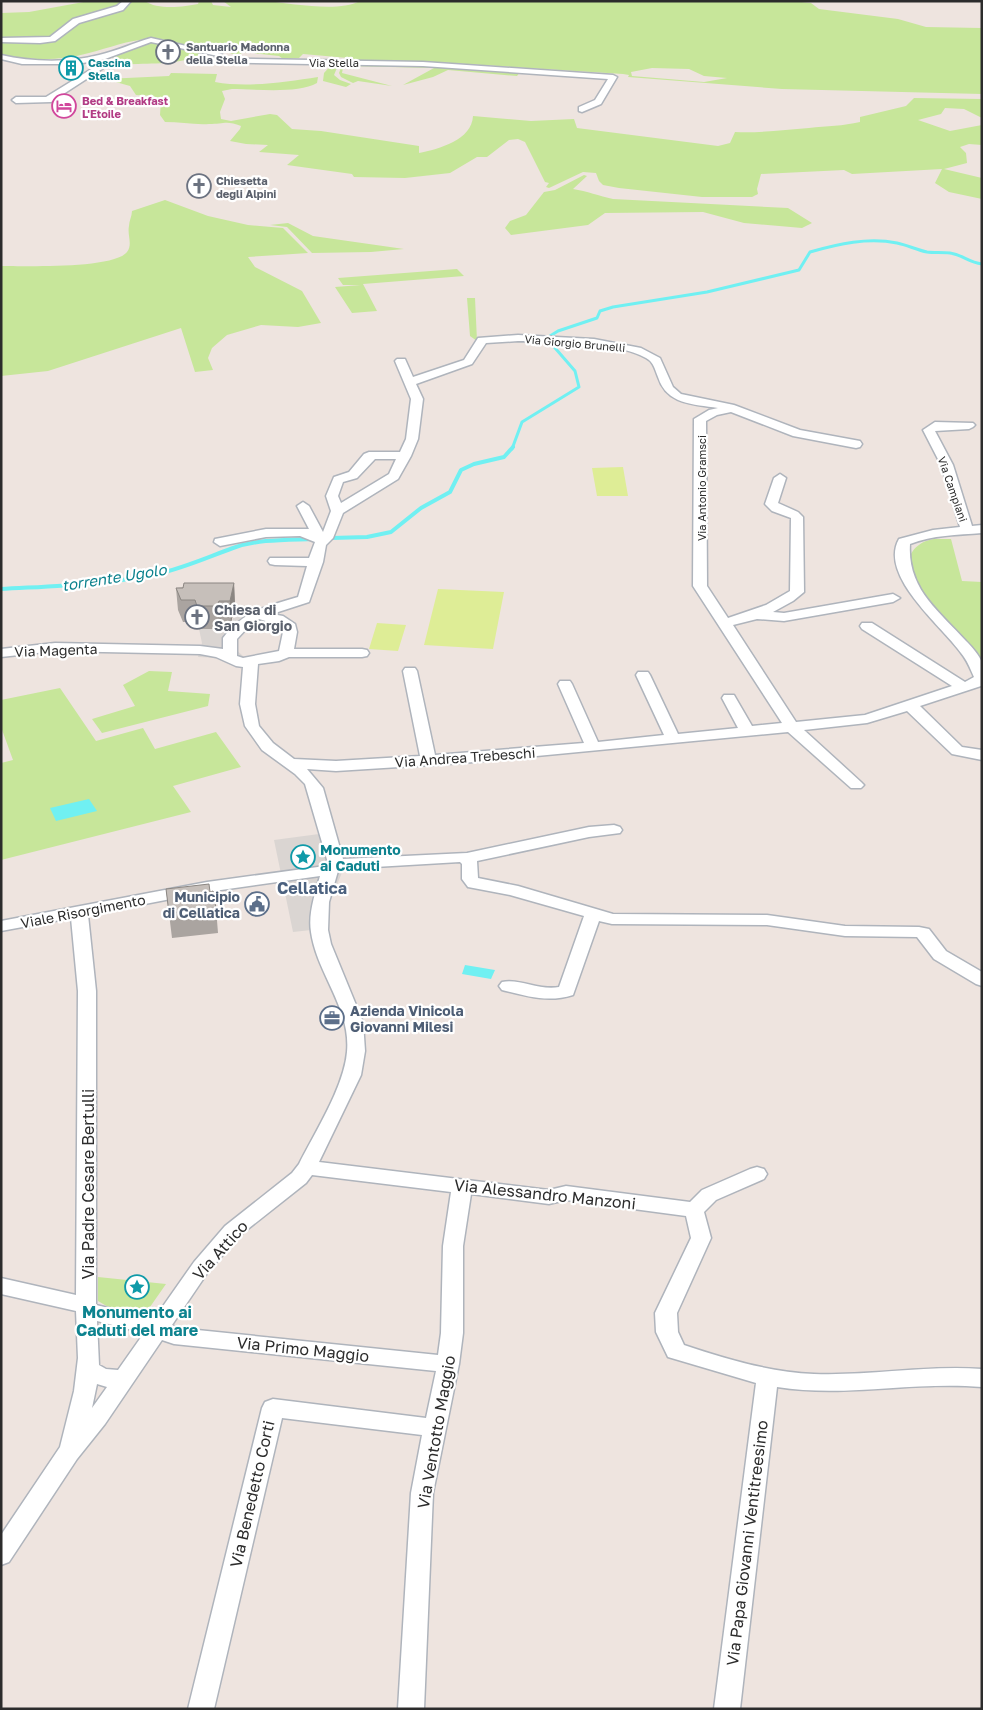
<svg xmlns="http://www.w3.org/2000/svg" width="983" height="1710" viewBox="0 0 983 1710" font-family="'Golos Text',sans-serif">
<rect width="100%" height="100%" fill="#eee4df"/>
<path fill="#c7e69a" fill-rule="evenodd" d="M89,1H145C157,10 184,7 198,4L199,1H211L213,5L231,7L223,1C237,1 252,0 266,1C291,3 337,13 360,1H792L811,3L819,9L898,19L926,27L982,28V94L782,89L628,77L629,75L623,74L435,62L345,60L348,58L303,54L299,58L283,59L279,56L244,52L238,55L215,50L210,51C194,48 165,38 149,39C128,40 109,48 89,53C59,61 32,61 1,54V13L29,12ZM652,68L689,69L704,76L727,78L704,82L632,76L631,72Z
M149,41L206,52C184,64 163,63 138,64C126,64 114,65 102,65L117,58L112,57Z
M334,62L339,63L334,75L340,80L351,84L346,87L323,81L324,73Z
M343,63L421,65L521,71L517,76L448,70L433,77L403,85L434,68L347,66L343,68L342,73L392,86L358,81L353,83L341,77L339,73Z
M171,73L217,74L215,82C247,88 286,82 318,77L317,83C298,94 255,89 232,89L222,91L225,99L220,112L221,119L231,121L270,114L277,115L292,129L321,131L419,146V153C439,149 472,140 473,116L531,121L574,119L577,128L718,146L730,143L735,132C760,133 784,130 809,128C827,126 843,126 860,122V117L906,106L914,98L982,99V118L964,109L945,108L941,114L918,120L950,131L982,125V145L969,144L960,147L966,153L967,163L944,169L982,178V199L949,192L935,183L942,169L852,174L844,170L761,174L757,189L758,194L752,197H702L619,188L603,185L599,181L596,173L583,172L549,188L546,187L549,183L545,182L525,142L518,139L509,140L487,157H477L450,173L405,178L354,177L352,174L287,165L299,155L259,152L268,145L246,144L230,141L240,129L241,126C227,120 223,124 209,124C195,125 180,122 165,122L160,115L161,100L153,96L136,95L130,86L105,79L169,76Z
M584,175L587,176L573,189C587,191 599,196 613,199L788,208L812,223L802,228L744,223L703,212L605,213L588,225L511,235L505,228L510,221L526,215L544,192L555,190Z
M165,200L208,216L248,225L283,228L308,253L248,257L255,267L302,291L321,323L298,327L261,325L227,335L212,348L208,358L213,370L195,372L181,328L48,371L1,376V266C24,266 114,269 127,252C133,244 127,235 129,226C129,221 132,216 132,211Z
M288,223L313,236L404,249L371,252L312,253L287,227L270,225Z
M457,269L464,276L363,284L377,311L352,313L335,287L361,285H343L338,278Z
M467,298H475L477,341L470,336Z
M934,539H951L962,581L982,582V663C959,637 927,609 912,579C902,559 914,542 934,539Z
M149,671L172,672L168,691L210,694L208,706L102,733L92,719L135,706L123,685Z
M60,688L96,741L143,728L155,749L216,732L241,767L173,786L191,812L1,860V763L13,760L1,727V700Z
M98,1277L166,1284L143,1317L110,1308L98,1301Z"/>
<path fill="#deed96" d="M623,467L628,496H597L592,468Z
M438,589L504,592L493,649L424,645Z
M377,623L406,625L398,651L369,649Z"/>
<path fill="#dad5d2" d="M235,605L270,608L257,617L231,645L244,657L241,663L238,666L224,658L198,657L202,643L199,629H230L233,618H235Z
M334,832L346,863L328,906L311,930L293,932L274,840Z"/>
<path fill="#70f0f2" d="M89,799L97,811L56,821L50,808Z
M465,965L495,970L491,979L462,974Z"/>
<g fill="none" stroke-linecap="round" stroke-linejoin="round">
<path stroke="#70f0f2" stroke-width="3" d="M550,336L558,331L597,318L600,311L613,307L707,292L799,270L810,252C838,244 868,237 897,243C907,245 917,250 927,252C934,253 942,252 950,253C963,255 968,262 982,264
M512,449L522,422L579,387L575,371L549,341"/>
<path stroke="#70f0f2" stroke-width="4" d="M332,538L367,537L391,532L421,508L450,492L461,470L474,464L504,457L513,447
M1,589C53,586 106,585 157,574C184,568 208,557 233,548C258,539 287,540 313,539"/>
<g stroke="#afb4bc" stroke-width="3">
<path id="minor" d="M123,1H131L123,10L79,23L55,41L40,43L1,42V38L50,37L73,19L117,6Z
M151,38L222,54L218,56L151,42L105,59L77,64H22L1,59V55C32,62 68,63 99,55C117,51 133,43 151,38Z
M192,58L423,62L613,75L617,77L601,104L582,112L579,111V107L595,100L608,79L423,66L195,62L191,60Z
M98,65L105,67L51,102L16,103L12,100L16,97H46Z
M518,335L594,339L641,348L660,358L673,387L681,394L734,405L800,430L860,441L862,444L860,447L856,448L793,436L731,412L717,415L706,421L707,586L728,618L766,605L790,591L791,518L772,511L765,504L774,478L780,474L786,478L778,503L798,512L803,517L804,592L793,601L773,612L784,613L893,594L900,598L893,602L784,621L757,619L733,625L796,722L865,715L952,686L862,629L860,626L862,623H872L965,682L974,677C970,668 967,660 961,653C943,627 878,576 899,539L933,530L960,527L941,465L923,430L935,422L973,423L975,425L973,427L969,429L935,431L953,465L972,526L982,525V533C957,535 933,535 910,544C907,589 939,611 966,641C971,646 980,656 982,663C983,670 982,680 981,686L920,706L962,747L982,750V760L952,754L907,711L867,723L804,730L861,782L864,785L861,788H851L788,732L463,763L336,771L307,769L323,788L343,859L467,853L589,827L614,825L620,827L622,830L620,833L589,837L477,861L478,878L518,886L613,914L767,915L845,926L919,927L929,929L946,951L982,972V986L976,984L934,959L917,937L845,936L767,925L612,924L599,921L573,995C548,1003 526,996 502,990L499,986L502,982C519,978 540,991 559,987L584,916L510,895L468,887L462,879V864L460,862L341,869L338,871L329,902L328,930L331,944L363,1022L365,1051L361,1075L319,1162L549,1190L566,1186L690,1202L702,1190L750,1169L757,1167L764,1169L767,1174L764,1179L716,1200L704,1212L711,1238L677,1313L678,1332L684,1345C726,1359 769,1372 814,1374C870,1376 926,1365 982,1369V1387C913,1381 845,1398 777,1387L740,1709H714L756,1383L668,1357L656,1332L655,1313L691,1238L686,1216L566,1200L549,1204L471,1194L463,1246V1333L459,1364L433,1493L424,1709H398L411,1493L422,1435L282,1418L214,1709H188L262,1408L265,1402L273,1399L426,1418L436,1371L174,1344L162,1340L105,1424L77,1459L9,1562L1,1565V1535L60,1447L74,1391L78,1358L76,1311L1,1294V1278L76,1295L78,991L71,918L1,931V921L207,882L325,866L328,863L305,784L295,774L262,750L245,726L240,704L243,667L236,666L216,657L200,654L55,651L1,657V649L55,643L200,646L223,649V638C243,611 268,606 298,597L307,566L275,565L270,564L268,561L270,558H309L315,542L300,536L266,537L220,546L214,542L215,539L266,529H309L297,506L303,502L309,506L323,532L331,511L326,496L334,477L349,472L364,454L369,452H400L406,439L411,399L395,361L397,359H405L413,377L464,360L478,338ZM518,341C553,342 616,341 646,358C654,362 655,370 658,377C667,405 693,404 718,408L709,410L694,419L693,586L782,723L752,726L734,695H724L722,698L738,728L678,734L650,675L648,672H638L636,675L664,735L598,742L572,684L570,681H560L558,684L584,743L435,755L417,671L415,668H405L403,671L420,756L336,761L294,759L273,743L259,726L255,704L258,664L279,661L289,657H362L367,656L369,653L367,650L362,649H294L297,632L295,624L283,616L272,614L309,602L323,562L326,545L333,538L343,513L398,479L411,456L418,439L423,399L416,384L472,364L486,343ZM375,459H396L389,474L341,503L338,496L343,482L357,478ZM259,619L282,626L283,632L279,651L243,658L237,656V639L249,626ZM320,876C315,894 308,914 311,932C317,974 351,1008 347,1052C344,1087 315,1132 299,1164L292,1173L225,1226L194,1262L154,1319L96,1305V991L88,915L207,892ZM312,1175L451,1192L443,1246L441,1333L438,1355L178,1328L172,1325L208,1272L239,1236L306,1183ZM97,1321L144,1333L118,1370L106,1369L99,1365ZM97,1384L107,1387L92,1408Z"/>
</g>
<use href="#minor" fill="#fff" fill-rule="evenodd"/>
</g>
<path fill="#aaa4a0" d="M234,583L235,605L231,623H221L219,629H199L197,622H183L178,610L176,588Z
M166,889L210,892L216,908L218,933L172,938Z"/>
<path fill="#8b8682" d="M234,583L235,605L231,623L230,601Z
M219,601L221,623L219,629L217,606Z"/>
<path fill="#c6bfba" stroke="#8b8682" d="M184,583H234L230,601H219L217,606H197L195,600H181L176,588H183Z
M209,884L210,892L213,891L216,908L169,913L166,889Z"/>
<defs>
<g id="church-ring" transform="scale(1.25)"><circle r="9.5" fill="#fff" stroke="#6b7280" stroke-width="1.5"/><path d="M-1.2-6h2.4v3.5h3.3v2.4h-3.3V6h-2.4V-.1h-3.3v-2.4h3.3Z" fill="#6b7280"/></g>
<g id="building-ring" transform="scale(1.25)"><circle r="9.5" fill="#fff" stroke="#0f9aa8" stroke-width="1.5"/><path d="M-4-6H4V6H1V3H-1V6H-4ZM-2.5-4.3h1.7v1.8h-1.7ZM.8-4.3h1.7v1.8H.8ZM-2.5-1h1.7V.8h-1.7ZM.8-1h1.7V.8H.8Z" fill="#0f9aa8"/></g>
<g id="hotel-ring" transform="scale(1.25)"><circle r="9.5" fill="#fff" stroke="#d1479c" stroke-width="1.5"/><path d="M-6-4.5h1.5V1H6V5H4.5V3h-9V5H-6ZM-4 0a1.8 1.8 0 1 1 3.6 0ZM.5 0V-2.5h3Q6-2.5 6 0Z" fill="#d1479c"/></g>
<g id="sight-ring" transform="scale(1.25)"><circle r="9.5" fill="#fff" stroke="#0f9aa8" stroke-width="1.5"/><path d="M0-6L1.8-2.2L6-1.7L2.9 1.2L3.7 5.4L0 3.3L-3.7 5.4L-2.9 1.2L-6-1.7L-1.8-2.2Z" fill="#0f9aa8"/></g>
<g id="civic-ring" transform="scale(1.25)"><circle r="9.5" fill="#fff" stroke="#5c6f8a" stroke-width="1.5"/><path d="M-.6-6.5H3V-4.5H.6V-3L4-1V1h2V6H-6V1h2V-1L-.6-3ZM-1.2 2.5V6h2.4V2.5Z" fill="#5c6f8a"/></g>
<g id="office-ring" transform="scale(1.25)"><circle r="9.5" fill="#fff" stroke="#5c6f8a" stroke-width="1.5"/><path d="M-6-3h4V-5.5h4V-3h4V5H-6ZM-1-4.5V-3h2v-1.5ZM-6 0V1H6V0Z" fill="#5c6f8a"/></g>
</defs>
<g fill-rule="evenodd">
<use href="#church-ring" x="168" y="52"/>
<use href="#building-ring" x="71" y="68"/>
<use href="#hotel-ring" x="64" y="106"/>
<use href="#church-ring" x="199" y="186"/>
<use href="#church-ring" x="197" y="617"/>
<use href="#sight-ring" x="303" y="857"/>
<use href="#civic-ring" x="257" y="904"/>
<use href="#office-ring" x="332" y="1018"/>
<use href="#sight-ring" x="137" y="1287"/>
</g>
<g text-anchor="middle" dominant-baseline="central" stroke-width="4.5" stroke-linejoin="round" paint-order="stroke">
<g font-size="11" font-weight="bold" fill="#5b616d" stroke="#fff" text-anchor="start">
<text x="186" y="46">Santuario Madonna<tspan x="186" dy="13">della Stella</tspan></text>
<text x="216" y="180">Chiesetta<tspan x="216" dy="13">degli Alpini</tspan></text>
</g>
<g font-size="11" font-weight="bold" fill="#0d838f" stroke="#fff" text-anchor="start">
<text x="88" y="62">Cascina<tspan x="88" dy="13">Stella</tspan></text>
</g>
<g font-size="11" fill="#2c2c2c" stroke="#fff">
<text x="334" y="62">Via Stella</text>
<text transform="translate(575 343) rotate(5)">Via Giorgio Brunelli</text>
<text transform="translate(701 488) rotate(-90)">Via Antonio Gramsci</text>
<text transform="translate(953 489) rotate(71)">Via Campiani</text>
</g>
<g font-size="11" font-weight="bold" fill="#b23c85" stroke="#fff" text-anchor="start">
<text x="82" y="100">Bed &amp; Breakfast<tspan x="82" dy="13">L'Etoile</tspan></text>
</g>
<g font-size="14" font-weight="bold" fill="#5b616d" stroke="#fff" text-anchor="start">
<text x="214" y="609">Chiesa di<tspan x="214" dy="16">San Giorgio</tspan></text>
</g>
<g font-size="14" fill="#2c2c2c" stroke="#fff">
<text transform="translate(56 650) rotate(-2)">Via Magenta</text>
<text transform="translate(465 757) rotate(-4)">Via Andrea Trebeschi</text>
<text transform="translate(83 911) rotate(-11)">Viale Risorgimento</text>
</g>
<g font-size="14" font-weight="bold" fill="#0d838f" stroke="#fff" text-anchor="start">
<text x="320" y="849">Monumento<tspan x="320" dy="16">ai Caduti</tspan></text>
</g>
<g font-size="14" font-weight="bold" fill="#4e5e75" stroke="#fff" text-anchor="end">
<text x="240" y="896">Municipio<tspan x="240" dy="16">di Cellatica</tspan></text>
<text x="350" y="1010" text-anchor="start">Azienda Vinicola<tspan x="350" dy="16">Giovanni Milesi</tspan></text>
</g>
<g font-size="15" font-style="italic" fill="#0b818d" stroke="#fff">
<text transform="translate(114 577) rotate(-9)">torrente Ugolo</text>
</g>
<g font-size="16" font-weight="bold" fill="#4b617f" stroke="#fff">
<text x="312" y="888">Cellatica</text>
</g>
<g font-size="16" fill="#2c2c2c" stroke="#fff">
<text transform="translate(88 1184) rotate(-90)">Via Padre Cesare Bertulli</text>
<text transform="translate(545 1194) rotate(6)">Via Alessandro Manzoni</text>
<text transform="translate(220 1250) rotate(-48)">Via Attico</text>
<text transform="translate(303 1349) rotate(6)">Via Primo Maggio</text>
<text transform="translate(436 1432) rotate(-80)">Via Ventotto Maggio</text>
<text transform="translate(252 1494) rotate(-77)">Via Benedetto Corti</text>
<text transform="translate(747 1543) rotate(-83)">Via Papa Giovanni Ventitreesimo</text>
</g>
<g font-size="16" font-weight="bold" fill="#0d838f" stroke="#fff">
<text x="137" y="1312">Monumento ai<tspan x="137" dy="18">Caduti del mare</tspan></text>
</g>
</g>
<rect width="983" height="1710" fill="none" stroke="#2c2c2c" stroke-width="5"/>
</svg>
